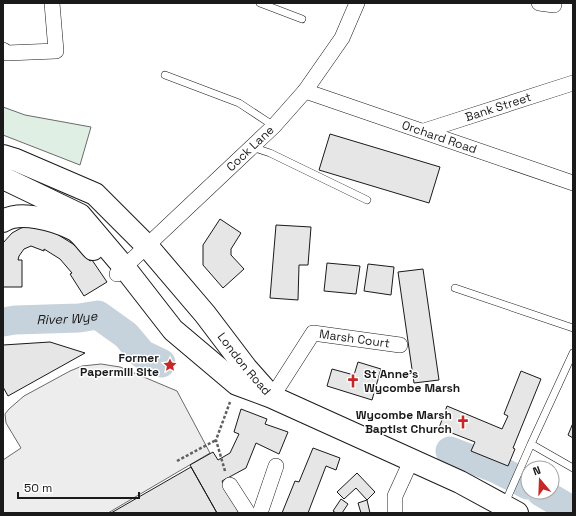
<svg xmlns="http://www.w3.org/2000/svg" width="576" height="516" viewBox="0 0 576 516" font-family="'Space Grotesk',sans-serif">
<rect width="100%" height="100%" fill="#fff"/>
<path fill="#e0efe3" stroke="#6a6a6a" d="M3,107L25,115L91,127L80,165L3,135Z"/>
<path fill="#ededed" stroke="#6a6a6a" d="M101,364L120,367L177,391L210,453L108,513H3V460L21,448L6,423L5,414L9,409L24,396L70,371L82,366Z"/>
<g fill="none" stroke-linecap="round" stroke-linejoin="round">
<g stroke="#c6d2dc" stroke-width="29">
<path id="s1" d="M3,322L15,320L79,318L98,315L126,335L142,354L161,363"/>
<path d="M450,451L497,469L528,485"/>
<path d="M541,492L573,511"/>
</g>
</g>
<path fill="#e6e6e6" stroke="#1a1a1a" d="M330,134L440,167L429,203L319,170Z
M220,219L241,233L231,249V255L244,269L223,288L203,265V245Z
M276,225L311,227L308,265H299L298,300L270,298Z
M31,226L52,231L73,244L90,261L92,260L107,282L84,296L70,274L72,273L60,259L44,249V251L31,246L24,249L19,256L18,260H22V287H3V243L12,233L21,228Z
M327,263L360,266L356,294L324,291Z
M368,264L394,267L391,295L364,291Z
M423,269L439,380L414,383L398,272Z
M50,342L85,353L8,396L3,387V345Z
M358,362L381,369L372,400L327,386L332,369L354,375Z
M521,371L541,379L513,448L515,449L508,466L471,451L475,442L439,428L447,406L502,429L508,416L504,414Z
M241,409L267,419L265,424L288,432L279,454L256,443L246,468L222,481L239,513H217L190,465L213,452L218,460L230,453L239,434L234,432Z
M573,423V438L568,435Z
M313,448L340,458L336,470L326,466L308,513H282L295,481L299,482Z
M191,467L217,513H111Z
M357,473L375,492L367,500L356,488L344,499L337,492Z
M341,499L348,504L342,513H336L333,511Z
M367,500L370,513H361L358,503Z"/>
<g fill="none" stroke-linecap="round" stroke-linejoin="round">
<g stroke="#1a1a1a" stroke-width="8">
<path id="service" d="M260,3L302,19
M165,75L239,103L274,126
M252,147L270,153L367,200
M455,288L573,328
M531,444L573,353
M505,503L531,444L573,468"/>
</g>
<g stroke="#1a1a1a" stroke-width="16">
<g id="minor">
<path d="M539,3L554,5"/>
<path d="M3,50L7,53L56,51L52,3"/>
<path id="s2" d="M305,91L573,183"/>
<path id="s3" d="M424,131L573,83"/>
<path id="s4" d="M117,274L274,126L305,91L342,38L357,3"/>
<path id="s5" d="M272,397L313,333L400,345"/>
<path d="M230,485L248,513"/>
<path d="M260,513L276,466"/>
<path d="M395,513V496L411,461"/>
</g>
</g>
<g stroke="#1a1a1a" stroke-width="24">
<g id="primary">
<path id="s6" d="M3,156L16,160L95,194L147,246L205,314L246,368L270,395"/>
<path d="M3,178L80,215L124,267L173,330L237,384L272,397L460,482L517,513"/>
<path d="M3,221C20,210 55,220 73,229C80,232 87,243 93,249"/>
</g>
</g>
<path stroke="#5f5f5f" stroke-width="2.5" stroke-dasharray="3 2" stroke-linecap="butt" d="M177,461L216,440
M225,471L216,440L230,402"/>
<use href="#service" stroke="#fff" stroke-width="7"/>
<use href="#minor" stroke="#fff" stroke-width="15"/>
<use href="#primary" stroke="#fff" stroke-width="22"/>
</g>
<defs>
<g id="sight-bare" transform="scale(1.08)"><path d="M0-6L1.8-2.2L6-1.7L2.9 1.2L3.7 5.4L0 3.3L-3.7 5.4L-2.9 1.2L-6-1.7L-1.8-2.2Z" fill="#c62828" stroke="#fff" stroke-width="2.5" paint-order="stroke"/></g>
<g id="church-bare" transform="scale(1.08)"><path d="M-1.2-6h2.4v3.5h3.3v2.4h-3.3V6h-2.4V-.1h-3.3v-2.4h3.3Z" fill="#c62828" stroke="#fff" stroke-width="2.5" paint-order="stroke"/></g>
</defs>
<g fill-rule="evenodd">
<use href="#sight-bare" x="170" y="365"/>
<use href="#church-bare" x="353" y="381"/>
<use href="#church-bare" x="463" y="422"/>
</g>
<g text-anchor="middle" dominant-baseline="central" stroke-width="3" stroke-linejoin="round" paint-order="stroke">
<g font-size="12" fill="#1a1a1a" stroke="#fff">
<text stroke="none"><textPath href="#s3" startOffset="78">Bank Street</textPath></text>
<text stroke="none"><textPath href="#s2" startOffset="142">Orchard Road</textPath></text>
<text stroke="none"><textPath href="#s4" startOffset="183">Cock Lane</textPath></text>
<text stroke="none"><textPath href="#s5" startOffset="118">Marsh Court</textPath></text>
<text stroke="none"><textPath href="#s6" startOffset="326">London Road</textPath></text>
</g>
<g font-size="12" font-weight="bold" fill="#1a1a1a" stroke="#fff" text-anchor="end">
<text x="159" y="358">Former<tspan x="159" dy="14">Papermill Site</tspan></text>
<text x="364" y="374" text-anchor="start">St Anne's<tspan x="364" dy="14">Wycombe Marsh</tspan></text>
<text x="452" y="415">Wycombe Marsh<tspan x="452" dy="14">Baptist Church</tspan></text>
</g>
<g font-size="13" font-style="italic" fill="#1a1a1a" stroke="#fff">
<text stroke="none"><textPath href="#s1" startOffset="64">River Wye</textPath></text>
</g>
</g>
<rect width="576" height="516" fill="none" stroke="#1a1a1a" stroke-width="8"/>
<g transform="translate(540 480) rotate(341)"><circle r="19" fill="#ffffff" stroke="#a3a3a3"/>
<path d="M0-3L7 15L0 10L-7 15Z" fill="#c62828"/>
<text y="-6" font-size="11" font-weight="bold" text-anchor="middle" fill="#1a1a1a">N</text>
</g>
<path d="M18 492v6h121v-6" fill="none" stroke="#1a1a1a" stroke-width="2"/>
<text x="24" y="492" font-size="12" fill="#1a1a1a" stroke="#ffffff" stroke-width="3" paint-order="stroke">50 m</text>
</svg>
